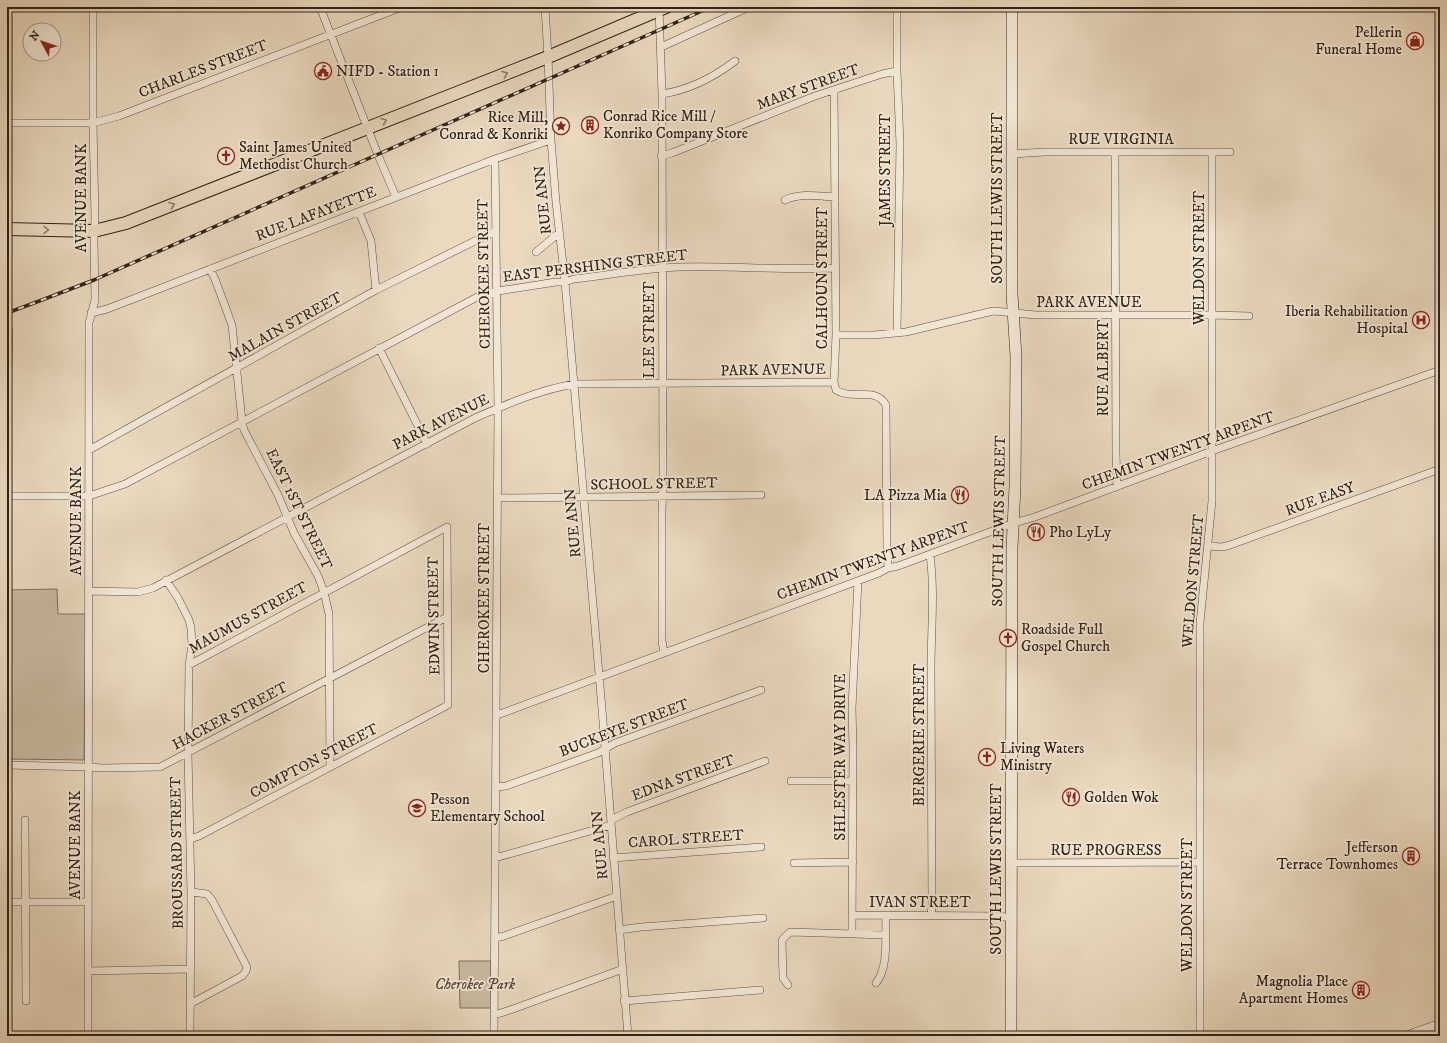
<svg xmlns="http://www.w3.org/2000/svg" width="1447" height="1043" viewBox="0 0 1447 1043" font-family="'IM FELL DW Pica',serif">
<rect width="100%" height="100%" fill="#ead9bf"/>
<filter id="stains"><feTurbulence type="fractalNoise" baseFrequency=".005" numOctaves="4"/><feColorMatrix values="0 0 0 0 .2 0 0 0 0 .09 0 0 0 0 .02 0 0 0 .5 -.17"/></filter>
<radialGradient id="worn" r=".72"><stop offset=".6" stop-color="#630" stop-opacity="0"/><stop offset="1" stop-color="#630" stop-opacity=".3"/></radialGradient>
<path fill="#cabaa2" stroke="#7d6e5c" d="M57,589L58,614H86L84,760L7,759V590Z
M459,961H491V1008H460Z"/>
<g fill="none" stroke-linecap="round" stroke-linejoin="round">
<g stroke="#5e5041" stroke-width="8">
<path id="minor" d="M320,7L378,155L396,197
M545,7L548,57L551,140L556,202L565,282L574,384L602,709L628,1036
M659,8L662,94L663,482L662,511V641L664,653
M661,47L749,7
M834,90L836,335L834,382L836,390C854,401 875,386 886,405L887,552L888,568
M662,94C689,90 714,77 735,61
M7,123H93L119,116L402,7
M1115,152L1116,453L1117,487
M1011,154L1045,152H1230
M661,156L672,153L815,96L882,74L897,71
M785,200C800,193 818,196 835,197
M359,212L371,241L376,290
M536,252L559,233
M210,269L215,279L232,325L242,421L244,430L278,495L294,533L318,576L324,592L329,614L330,767
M91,313L107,309L495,159L551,140
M7,330H9L7,409
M897,333L900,144L897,71V7
M836,335H874L906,332L993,311L1036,315H1213L1249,316
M379,348L427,444
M89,450L376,290L495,231
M7,496H89L125,484L479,296L498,291L556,282H565L574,279C609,275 645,268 680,267C732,266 783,270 835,268
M498,498L761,495
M1208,546L1222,547L1230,545L1440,469
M930,555C935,592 931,631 931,669C932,748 932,827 932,906L931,916
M166,580L178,598L189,620L191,628L192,645L189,665L188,753L191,892L190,1036
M88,591L138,592L153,588L475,418C507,404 539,390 574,384L834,382
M189,665L447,527L448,705L199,836L191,839
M497,715L879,573L888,568L898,566L1014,523L1035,517L1212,451L1440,370
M7,765L88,767L103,768L160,767L447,617
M791,781H853
M497,787L506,786L598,753L615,743L761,690
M25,820L26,1001
M611,820L627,812L765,761
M495,858L611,825
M613,858L761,847
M794,863L853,862
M1012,863L1200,862
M7,902H88
M852,915L999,916L1011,918
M619,930L641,927L763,918
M852,934L853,748L852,708L858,581
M495,938L504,936L617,896
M88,971L190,969
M876,983C889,967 885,936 886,916
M788,985L783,978L782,941L783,939L790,932L885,935
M624,1001L760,990
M190,1004L242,976L246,971L247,967L212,900L207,894L191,892
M494,1015L510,1010L623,969
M88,1036L89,323L95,300L94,240L95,219L93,123V7
M494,1036L498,408L495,159
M1200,1036V623L1212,501V152"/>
</g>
<g stroke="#5e5041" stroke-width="10">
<path id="tertiary" d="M1407,1036L1440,1024"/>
</g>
<g stroke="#302217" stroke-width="12">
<path id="secondary" d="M1011,1036L1012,548L1015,487L1016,356L1012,294V7"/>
</g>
<g stroke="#302217" stroke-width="14">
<path id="primary" d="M7,229L94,231L126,223L548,57L666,7"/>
</g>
<use href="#minor" stroke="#f1e6d5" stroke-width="7"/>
<use href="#tertiary" stroke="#f1e6d5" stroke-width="9"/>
<use href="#secondary" stroke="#f1e6d5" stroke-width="11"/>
<use href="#primary" stroke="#ead9bf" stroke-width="12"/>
<g stroke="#302217" stroke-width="3.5">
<path id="rail" d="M7,313L34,303L94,280L711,7"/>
</g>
<use href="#rail" stroke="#f1e6d5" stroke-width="2" stroke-dasharray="6" stroke-linecap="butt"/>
</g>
<defs><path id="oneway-chevron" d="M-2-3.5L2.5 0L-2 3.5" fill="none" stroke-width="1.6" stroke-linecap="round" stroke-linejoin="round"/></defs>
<g stroke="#8d7e6b">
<use href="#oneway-chevron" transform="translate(505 74) rotate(-21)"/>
<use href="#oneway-chevron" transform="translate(384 121) rotate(-21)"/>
<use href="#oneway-chevron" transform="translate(172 205) rotate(-21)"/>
<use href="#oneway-chevron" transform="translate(46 230) rotate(2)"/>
</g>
<defs>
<g id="shop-ring" transform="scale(0.9)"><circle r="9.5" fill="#f1e6d5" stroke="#8f2418" stroke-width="1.5"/><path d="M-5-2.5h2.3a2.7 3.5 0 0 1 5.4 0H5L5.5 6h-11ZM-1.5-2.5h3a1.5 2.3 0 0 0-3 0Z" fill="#8f2418"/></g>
<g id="civic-ring" transform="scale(0.9)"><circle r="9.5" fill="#f1e6d5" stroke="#8f2418" stroke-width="1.5"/><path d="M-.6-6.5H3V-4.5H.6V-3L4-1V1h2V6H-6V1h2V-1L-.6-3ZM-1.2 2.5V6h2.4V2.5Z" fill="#8f2418"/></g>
<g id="building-ring" transform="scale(0.9)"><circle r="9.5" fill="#f1e6d5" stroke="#8f2418" stroke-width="1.5"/><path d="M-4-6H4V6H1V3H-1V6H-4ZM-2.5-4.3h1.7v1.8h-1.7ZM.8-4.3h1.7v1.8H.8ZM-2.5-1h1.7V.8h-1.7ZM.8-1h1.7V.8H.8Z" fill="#8f2418"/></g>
<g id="sight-ring" transform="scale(0.9)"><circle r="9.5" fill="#f1e6d5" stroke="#8f2418" stroke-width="1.5"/><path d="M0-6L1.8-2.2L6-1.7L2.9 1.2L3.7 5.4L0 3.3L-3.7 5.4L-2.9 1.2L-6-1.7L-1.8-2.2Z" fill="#8f2418"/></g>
<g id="church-ring" transform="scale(0.9)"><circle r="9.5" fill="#f1e6d5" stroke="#8f2418" stroke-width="1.5"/><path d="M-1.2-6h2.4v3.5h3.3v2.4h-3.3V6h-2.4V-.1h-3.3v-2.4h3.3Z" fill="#8f2418"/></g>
<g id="hospital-ring" transform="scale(0.9)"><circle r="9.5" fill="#f1e6d5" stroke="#8f2418" stroke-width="1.5"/><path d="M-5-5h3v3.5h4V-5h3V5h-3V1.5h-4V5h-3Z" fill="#8f2418"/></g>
<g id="restaurant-ring" transform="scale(0.9)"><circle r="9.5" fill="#f1e6d5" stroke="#8f2418" stroke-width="1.5"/><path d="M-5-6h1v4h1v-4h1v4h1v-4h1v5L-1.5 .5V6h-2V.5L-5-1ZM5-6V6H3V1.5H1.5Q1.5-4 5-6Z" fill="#8f2418"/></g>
<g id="school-ring" transform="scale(0.9)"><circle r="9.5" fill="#f1e6d5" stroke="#8f2418" stroke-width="1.5"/><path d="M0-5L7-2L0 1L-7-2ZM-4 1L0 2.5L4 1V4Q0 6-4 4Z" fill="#8f2418"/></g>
</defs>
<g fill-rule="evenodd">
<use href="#shop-ring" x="1415" y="41"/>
<use href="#civic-ring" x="323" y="71"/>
<use href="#building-ring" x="590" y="125"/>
<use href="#sight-ring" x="561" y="126"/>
<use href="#church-ring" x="226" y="156"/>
<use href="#hospital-ring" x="1421" y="320"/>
<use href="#restaurant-ring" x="960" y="495"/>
<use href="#restaurant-ring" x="1036" y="532"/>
<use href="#church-ring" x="1008" y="638"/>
<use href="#church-ring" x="987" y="757"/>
<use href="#restaurant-ring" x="1071" y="797"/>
<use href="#school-ring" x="417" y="808"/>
<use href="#building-ring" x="1411" y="856"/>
<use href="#building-ring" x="1361" y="990"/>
</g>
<g text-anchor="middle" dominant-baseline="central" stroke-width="3.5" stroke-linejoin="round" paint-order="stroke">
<g font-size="15" fill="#302217" stroke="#f1e6d5" text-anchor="start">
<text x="1402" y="32" text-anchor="end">Pellerin<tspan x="1402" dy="17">Funeral Home</tspan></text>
<text x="336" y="71">NIFD - Station 1</text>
<text x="603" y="116">Conrad Rice Mill /<tspan x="603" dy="17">Konriko Company Store</tspan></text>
<text x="548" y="117" text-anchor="end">Rice Mill,<tspan x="548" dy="17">Conrad &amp; Konriki</tspan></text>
<text x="239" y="147">Saint James United<tspan x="239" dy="17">Methodist Church</tspan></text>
<text x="1408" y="311" text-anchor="end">Iberia Rehabilitation<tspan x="1408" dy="17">Hospital</tspan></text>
<text x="947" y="495" text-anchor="end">LA Pizza Mia</text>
<text x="1049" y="532">Pho LyLy</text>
<text x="1021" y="629">Roadside Full<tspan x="1021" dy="17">Gospel Church</tspan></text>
<text x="1000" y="748">Living Waters<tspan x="1000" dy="17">Ministry</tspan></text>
<text x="1084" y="797">Golden Wok</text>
<text x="430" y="799">Pesson<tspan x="430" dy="17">Elementary School</tspan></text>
<text x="1398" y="847" text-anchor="end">Jefferson<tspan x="1398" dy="17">Terrace Townhomes</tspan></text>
<text x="1348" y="981" text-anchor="end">Magnolia Place<tspan x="1348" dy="17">Apartment Homes</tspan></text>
</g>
<g font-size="15" fill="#302217" stroke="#f1e6d5">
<text transform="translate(203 69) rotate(-21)">CHARLES STREET</text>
<text transform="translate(808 87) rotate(-20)">MARY STREET</text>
<text x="1121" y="139">RUE VIRGINIA</text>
<text transform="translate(885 170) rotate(-90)">JAMES STREET</text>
<text transform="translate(81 198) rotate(-90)">AVENUE BANK</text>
<text transform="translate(997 198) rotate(-90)">SOUTH LEWIS STREET</text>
<text transform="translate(543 200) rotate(-96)">RUE ANN</text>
<text transform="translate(316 214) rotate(-21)">RUE LAFAYETTE</text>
<text transform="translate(1199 258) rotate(-90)">WELDON STREET</text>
<text transform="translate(595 266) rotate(-7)">EAST PERSHING STREET</text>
<text transform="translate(484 274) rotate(-91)">CHEROKEE STREET</text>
<text transform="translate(822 278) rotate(-90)">CALHOUN STREET</text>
<text x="1089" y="302">PARK AVENUE</text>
<text transform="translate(285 327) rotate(-29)">MALAIN STREET</text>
<text transform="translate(649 330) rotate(-90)">LEE STREET</text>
<text transform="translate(1103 368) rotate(-90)">RUE ALBERT</text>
<text transform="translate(773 370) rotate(-1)">PARK AVENUE</text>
<text transform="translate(441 422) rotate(-27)">PARK AVENUE</text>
<text transform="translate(1178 451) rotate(-20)">CHEMIN TWENTY ARPENT</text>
<text transform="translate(654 484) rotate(-1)">SCHOOL STREET</text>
<text transform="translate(1320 499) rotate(-20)">RUE EASY</text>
<text transform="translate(299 509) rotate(64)">EAST 1ST STREET</text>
<text transform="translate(76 521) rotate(-90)">AVENUE BANK</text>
<text transform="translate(999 521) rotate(-89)">SOUTH LEWIS STREET</text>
<text transform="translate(573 523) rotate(-95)">RUE ANN</text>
<text transform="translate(873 561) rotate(-20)">CHEMIN TWENTY ARPENT</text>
<text transform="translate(1193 581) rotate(-85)">WELDON STREET</text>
<text transform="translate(484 598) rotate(-90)">CHEROKEE STREET</text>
<text transform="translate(434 616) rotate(-91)">EDWIN STREET</text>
<text transform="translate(248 618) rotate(-29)">MAUMUS STREET</text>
<text transform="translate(230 716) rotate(-28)">HACKER STREET</text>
<text transform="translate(624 728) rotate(-21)">BUCKEYE STREET</text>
<text transform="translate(919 735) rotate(-90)">BERGERIE STREET</text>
<text transform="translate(840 757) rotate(-90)">SHLESTER WAY DRIVE</text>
<text transform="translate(314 761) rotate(-28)">COMPTON STREET</text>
<text transform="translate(683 778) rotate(-20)">EDNA STREET</text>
<text transform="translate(686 839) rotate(-4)">CAROL STREET</text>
<text transform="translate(75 845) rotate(-90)">AVENUE BANK</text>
<text transform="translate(600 845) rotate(-95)">RUE ANN</text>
<text x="1106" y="850">RUE PROGRESS</text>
<text transform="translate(177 853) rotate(-91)">BROUSSARD STREET</text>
<text transform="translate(996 869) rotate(-90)">SOUTH LEWIS STREET</text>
<text x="920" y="902">IVAN STREET</text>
<text transform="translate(1187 905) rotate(-90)">WELDON STREET</text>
</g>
<g font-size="15" font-style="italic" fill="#56483a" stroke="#f1e6d5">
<text x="475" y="984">Cherokee Park</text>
</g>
</g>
<rect width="1447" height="1043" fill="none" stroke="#ead9bf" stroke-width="24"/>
<rect x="8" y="8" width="1431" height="1027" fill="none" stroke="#302217" stroke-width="2"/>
<rect x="12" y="12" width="1423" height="1019" fill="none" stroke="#302217"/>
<g transform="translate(42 42) rotate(310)"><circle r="19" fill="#f1e6d5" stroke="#a49889"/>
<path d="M0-3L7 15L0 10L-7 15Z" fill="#8f2418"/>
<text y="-6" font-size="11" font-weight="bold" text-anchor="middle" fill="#302217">N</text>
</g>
<rect width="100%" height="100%" filter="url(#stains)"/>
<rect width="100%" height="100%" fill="url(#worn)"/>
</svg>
